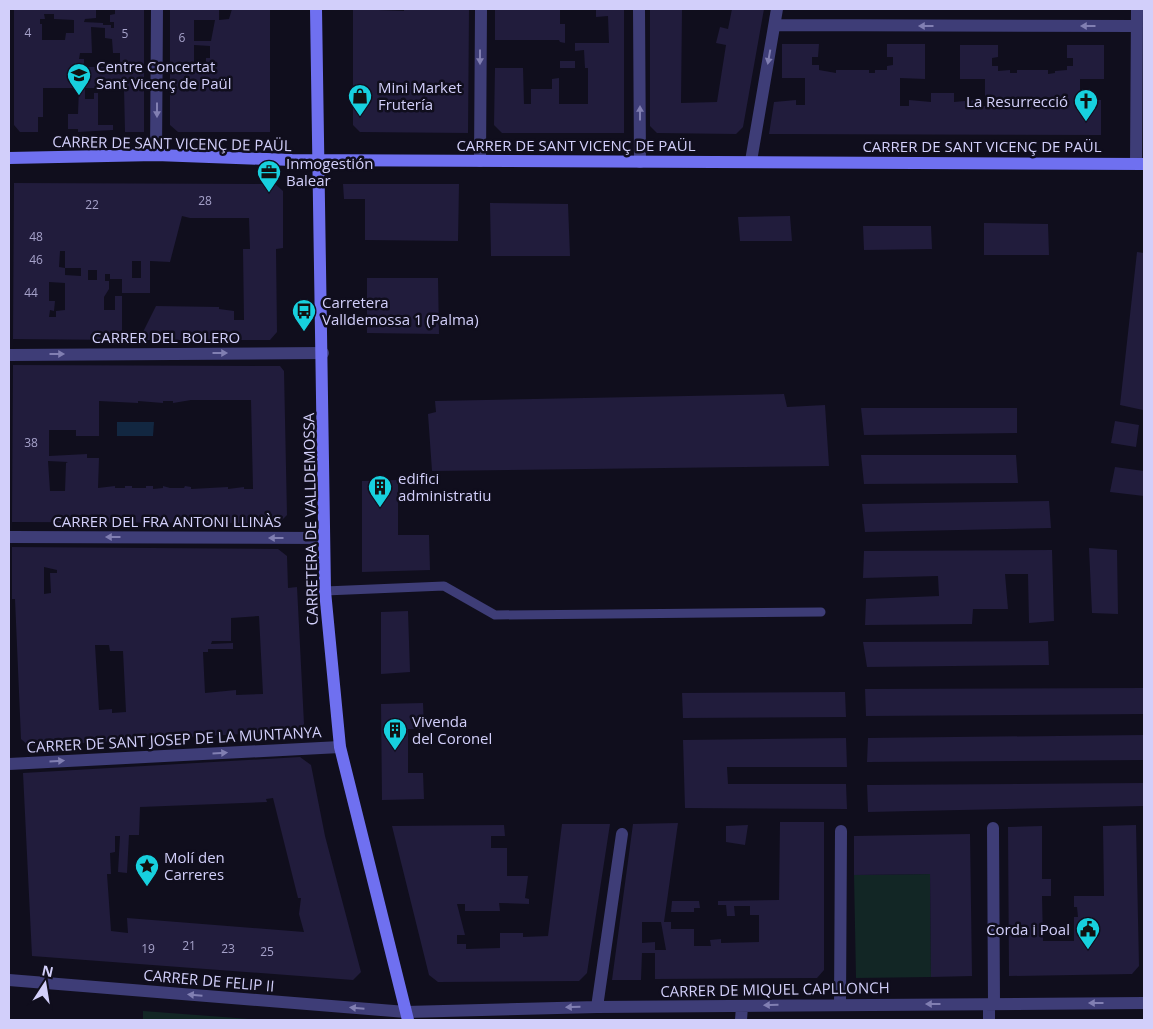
<svg xmlns="http://www.w3.org/2000/svg" width="1153" height="1029" viewBox="0 0 1153 1029" font-family="'Open Sans',sans-serif">
<rect width="100%" height="100%" fill="#100e1d"/>
<path fill="#122625" d="M930,874L931,977L856,978L854,875Z
M143,1011L263,1020H143Z"/>
<path fill="#122741" d="M117,422H154L153,436H117Z"/>
<path fill="#211c3c" fill-rule="evenodd" d="M14,9L96,10V18L85,19L84,22L103,23V25H111V28H114V22H110V15L115,14V9H144V132H125L124,88H85V99H94V93H98V125H113V130L78,132V129H68V114H78L79,88H43V117H38V132H20L14,125ZM44,14H54V19L74,20V33H66L65,40H42V24H40V19H45ZM91,27L105,28V38L112,39L113,53H120V67H84V59H79L80,53H92Z
M170,9H219V20L229,19L232,9H270V132H178L170,125ZM194,20H215L211,41H194ZM194,45L210,46V58H206V66H201L200,70L194,69Z
M353,9L404,11V9H469L468,133L360,132L353,125Z
M495,9H560V24H565V43L560,42L559,40H495Z
M596,9H624V133H502L494,125L495,68H523L524,104H531V89H552V79L559,78V104H588V68H585L584,50L575,51V43H609L608,16L596,17Z
M650,9H682L681,103L717,102L726,45L716,43L720,27L728,29L732,9H764L743,127L736,134L657,133L650,126Z
M782,44H819L818,57H812V65H819V70L836,73V70H869V73H875V70H887V66L893,65V57H887V44H925V79L900,78V106H909V100L931,102V93H954V102L976,100V106H985V79H960V45H998V57L992,58V66H998V71L1010,70V73H1017V70H1048V74L1055,73V71L1067,70V66H1073V58H1067V45H1104V79H1080V106H1088L1089,100H1101V135L769,134L774,102L796,100V105H805V78H782Z
M560,61H575V68H560Z
M14,183L275,184L283,191V248L276,249L277,332L270,340H139L156,306L219,307V309L234,311V320H244L243,249H250L249,218H190L182,216L170,262L150,261V293H122V279H110V274H105V281H109V289L104,297V310H115V296H122V340L13,339ZM60,251H65V268L59,267ZM132,261H141V278H132ZM65,268H81V276L65,275ZM88,270H97V280H88ZM49,282L65,283V310L56,311V317H49L50,310L54,311L55,301H49Z
M343,184H459L458,241L365,240V199H344Z
M490,203L568,204L570,256H491Z
M790,216L792,241H740L738,217Z
M984,223L1048,224L1049,255H984Z
M863,226H931L932,249L864,250Z
M1137,252L1144,253L1143,410L1120,405Z
M367,278H438L439,334L367,333Z
M13,365L280,366L284,371L287,515L279,523L12,522ZM191,400H251L253,489H244V487L228,489V487L191,489V487L185,486L184,488H170L163,486V488L153,489V486H146V488H132V486H125V488H115V486L98,488L99,458H87V454L49,456V430H76V436H99V401L138,403V401L163,403V401H173V403ZM48,461L68,462L66,463L65,491H50Z
M784,394L787,407L825,405L829,466L432,471L428,414L436,412L435,401Z
M861,408H1017V433L864,435Z
M1115,421L1139,425L1136,447L1111,443Z
M861,455H1016L1018,483L864,484Z
M1115,467L1144,471V496L1110,492Z
M398,480V535H429L430,570L362,572V481Z
M1049,501L1051,528L865,532L862,504Z
M12,547L278,549L287,556L288,588L297,587L304,724L297,731L29,746L21,739L15,599H12ZM44,567L57,570V573H50L51,593L44,594ZM259,616L263,694L236,695V690L205,693L203,652H208V649H233V643L211,644L212,641H231V618ZM95,645H109L110,651H123L126,712L112,713V709L99,710Z
M1089,548L1117,550L1118,614L1092,613Z
M1052,550L1054,621L1029,623L1028,574H1005L1008,609H973L972,624L865,625L866,599L939,596L938,576L863,578L864,551Z
M408,611L410,672L381,674V612Z
M1048,641L1049,665L867,667L863,642Z
M1144,688V714L866,716L865,689Z
M845,692L846,717L683,718L682,693Z
M423,703L424,729H408V773H423L424,799L382,800L381,704Z
M1144,735V760L867,762L868,738Z
M846,738L847,767H727L728,784H846L847,809L685,808L683,740Z
M300,757L311,765L325,836L361,972L353,980L32,956L23,773ZM273,798L298,898H301L299,914L304,932L127,918L128,933L111,931L107,874H111L110,853L115,852V836H120L118,872L127,873L129,835H139L140,807L267,802L266,799Z
M1144,783V806L868,812L867,785Z
M780,822H824V970L817,978L655,979V953H642L641,980H612L633,824L678,823L664,922H671V929H694V946H711L710,940L721,939V943L759,942V915H750V906H734L735,916H727L726,905H718V901L779,900ZM642,922H661L666,950H655V942L642,943Z
M562,824H610L587,973L579,981L438,982L429,975L392,826L504,825L505,836H491V848H507V876H528L525,898L529,899V904L499,903L500,911H465V904H457L465,935H457V944H466V949L500,948V933H523V937L548,936Z
M748,825L745,845L726,842V826Z
M1136,825L1139,966L1132,974L1009,976L1008,827L1042,826V879H1051V896H1042L1043,941H1074V917H1078L1077,907H1074V896H1104L1103,826Z
M970,834L972,976L931,977L930,874L854,875V836Z
M672,901H699L700,908H694V912H671Z"/>
<g fill="none" stroke-linecap="round" stroke-linejoin="round">
<path stroke="#3e3d77" stroke-width="9" d="M325,591L444,586L495,615L821,612"/>
<path stroke="#3e3d77" stroke-width="12" d="M639,9L640,162
M775,25L1137,26
M156,155L157,9
M480,161L481,9
M751,161L777,9
M1136,163L1137,9
M9,355L323,353
M9,537L324,538
M9,764L340,747
M993,828L994,1003
M9,980L406,1012L597,1007L1144,1003
M840,1005L841,831
M597,1007L622,834
M741,1020L742,1006
M989,1020V1004"/>
<path stroke="#6f70f0" stroke-width="12" d="M316,9L325,591L340,747L408,1020
M9,158L156,155L292,160L1144,164"/>
</g>
<defs><path id="oneway-solid" d="M-6-.8H1V-3.2L6.5 0L1 3.2V.8H-6Z" transform="scale(1.25)"/></defs>
<g fill="#817fb2">
<use href="#oneway-solid" transform="translate(926 26) rotate(-180)"/>
<use href="#oneway-solid" transform="translate(1088 26) rotate(180)"/>
<use href="#oneway-solid" transform="translate(480 57) rotate(90)"/>
<use href="#oneway-solid" transform="translate(769 57) rotate(100)"/>
<use href="#oneway-solid" transform="translate(157 110) rotate(90)"/>
<use href="#oneway-solid" transform="translate(640 113) rotate(-90)"/>
<use href="#oneway-solid" transform="translate(220 353)"/>
<use href="#oneway-solid" transform="translate(57 354)"/>
<use href="#oneway-solid" transform="translate(113 537) rotate(-180)"/>
<use href="#oneway-solid" transform="translate(276 538) rotate(-180)"/>
<use href="#oneway-solid" transform="translate(220 753) rotate(-3)"/>
<use href="#oneway-solid" transform="translate(57 761) rotate(-3)"/>
<use href="#oneway-solid" transform="translate(195 995) rotate(-175)"/>
<use href="#oneway-solid" transform="translate(1096 1003) rotate(180)"/>
<use href="#oneway-solid" transform="translate(933 1004) rotate(180)"/>
<use href="#oneway-solid" transform="translate(771 1005) rotate(179)"/>
<use href="#oneway-solid" transform="translate(573 1007) rotate(178)"/>
<use href="#oneway-solid" transform="translate(357 1008) rotate(-175)"/>
</g>
<defs>
<g id="school-pin" transform="scale(1.25)"><path d="M0 17L-7.5 6A9.5 9.5 0 1 1 7.5 6Z" fill="#17d0de" stroke="#100e1d"/><path d="M0-5L7-2L0 1L-7-2ZM-4 1L0 2.5L4 1V4Q0 6-4 4Z" fill="#111"/></g>
<g id="shop-pin" transform="scale(1.25)"><path d="M0 17L-7.5 6A9.5 9.5 0 1 1 7.5 6Z" fill="#17d0de" stroke="#100e1d"/><path d="M-5-2.5h2.3a2.7 3.5 0 0 1 5.4 0H5L5.5 6h-11ZM-1.5-2.5h3a1.5 2.3 0 0 0-3 0Z" fill="#111"/></g>
<g id="church-pin" transform="scale(1.25)"><path d="M0 17L-7.5 6A9.5 9.5 0 1 1 7.5 6Z" fill="#17d0de" stroke="#100e1d"/><path d="M-1.2-6h2.4v3.5h3.3v2.4h-3.3V6h-2.4V-.1h-3.3v-2.4h3.3Z" fill="#111"/></g>
<g id="office-pin" transform="scale(1.25)"><path d="M0 17L-7.5 6A9.5 9.5 0 1 1 7.5 6Z" fill="#17d0de" stroke="#100e1d"/><path d="M-6-3h4V-5.5h4V-3h4V5H-6ZM-1-4.5V-3h2v-1.5ZM-6 0V1H6V0Z" fill="#111"/></g>
<g id="bus-pin" transform="scale(1.25)"><path d="M0 17L-7.5 6A9.5 9.5 0 1 1 7.5 6Z" fill="#17d0de" stroke="#100e1d"/><path d="M-5-6H5V4H4V6H2V4H-2V6H-4V4H-5ZM-3.5-4V0h7V-4ZM-3.5 1.2v1.5H-2V1.2ZM2 1.2v1.5H3.5V1.2Z" fill="#111"/></g>
<g id="building-pin" transform="scale(1.25)"><path d="M0 17L-7.5 6A9.5 9.5 0 1 1 7.5 6Z" fill="#17d0de" stroke="#100e1d"/><path d="M-4-6H4V6H1V3H-1V6H-4ZM-2.5-4.3h1.7v1.8h-1.7ZM.8-4.3h1.7v1.8H.8ZM-2.5-1h1.7V.8h-1.7ZM.8-1h1.7V.8H.8Z" fill="#111"/></g>
<g id="sight-pin" transform="scale(1.25)"><path d="M0 17L-7.5 6A9.5 9.5 0 1 1 7.5 6Z" fill="#17d0de" stroke="#100e1d"/><path d="M0-6L1.8-2.2L6-1.7L2.9 1.2L3.7 5.4L0 3.3L-3.7 5.4L-2.9 1.2L-6-1.7L-1.8-2.2Z" fill="#111"/></g>
<g id="civic-pin" transform="scale(1.25)"><path d="M0 17L-7.5 6A9.5 9.5 0 1 1 7.5 6Z" fill="#17d0de" stroke="#100e1d"/><path d="M-.6-6.5H3V-4.5H.6V-3L4-1V1h2V6H-6V1h2V-1L-.6-3ZM-1.2 2.5V6h2.4V2.5Z" fill="#111"/></g>
</defs>
<g fill-rule="evenodd">
<use href="#school-pin" x="79" y="75"/>
<use href="#shop-pin" x="360" y="96"/>
<use href="#church-pin" x="1086" y="101"/>
<use href="#office-pin" x="269" y="172"/>
<use href="#bus-pin" x="304" y="311"/>
<use href="#building-pin" x="380" y="487"/>
<use href="#building-pin" x="395" y="730"/>
<use href="#sight-pin" x="147" y="866"/>
<use href="#civic-pin" x="1088" y="929"/>
</g>
<g text-anchor="middle" dominant-baseline="central" stroke-width="5" stroke-linejoin="round" paint-order="stroke">
<g font-size="12" fill="#a6a2ca">
<text x="28" y="32">4</text>
<text x="125" y="33">5</text>
<text x="182" y="37">6</text>
<text x="205" y="200">28</text>
<text x="92" y="204">22</text>
<text x="36" y="236">48</text>
<text x="36" y="259">46</text>
<text x="31" y="292">44</text>
<text x="31" y="442">38</text>
<text x="189" y="945">21</text>
<text x="148" y="948">19</text>
<text x="228" y="948">23</text>
<text x="267" y="951">25</text>
</g>
<g font-size="15" fill="#d2cffa" stroke="#100e1d" text-anchor="start">
<text x="96" y="66">Centre Concertat<tspan x="96" dy="17">Sant Vicenç de Paül</tspan></text>
<text x="378" y="87">Mini Market<tspan x="378" dy="17">Frutería</tspan></text>
<text x="1068" y="101" text-anchor="end">La Resurrecció</text>
<text x="286" y="163">Inmogestión<tspan x="286" dy="17">Balear</tspan></text>
<text x="322" y="302">Carretera<tspan x="322" dy="17">Valldemossa 1 (Palma)</tspan></text>
<text x="398" y="478">edifici<tspan x="398" dy="17">administratiu</tspan></text>
<text x="412" y="721">Vivenda<tspan x="412" dy="17">del Coronel</tspan></text>
<text x="164" y="857">Molí den<tspan x="164" dy="17">Carreres</tspan></text>
<text x="1070" y="929" text-anchor="end">Corda i Poal</text>
</g>
<g font-size="15" fill="#d2cffa" stroke="#100e1d">
<text transform="translate(172 143) rotate(1)">CARRER DE SANT VICENÇ DE PAÜL</text>
<text x="576" y="145">CARRER DE SANT VICENÇ DE PAÜL</text>
<text x="982" y="146">CARRER DE SANT VICENÇ DE PAÜL</text>
<text x="166" y="337">CARRER DEL BOLERO</text>
<text transform="translate(310 519) rotate(-91)">CARRETERA DE VALLDEMOSSA</text>
<text x="167" y="521">CARRER DEL FRA ANTONI LLINÀS</text>
<text transform="translate(174 739) rotate(-3)">CARRER DE SANT JOSEP DE LA MUNTANYA</text>
<text transform="translate(209 980) rotate(5)">CARRER DE FELIP II</text>
<text transform="translate(775 989) rotate(-1)">CARRER DE MIQUEL CAPLLONCH</text>
</g>
</g>
<rect width="1153" height="1029" fill="none" stroke="#d2cffa" stroke-width="20"/>
<g transform="translate(45 984) rotate(12)" stroke="#100e1d" stroke-width="4" paint-order="stroke">
<path d="M0-4L9 19L0 12L-9 19Z" fill="#d2cffa"/>
<text y="-8" font-size="14" font-weight="bold" text-anchor="middle" fill="#d2cffa">N</text>
</g>
</svg>
